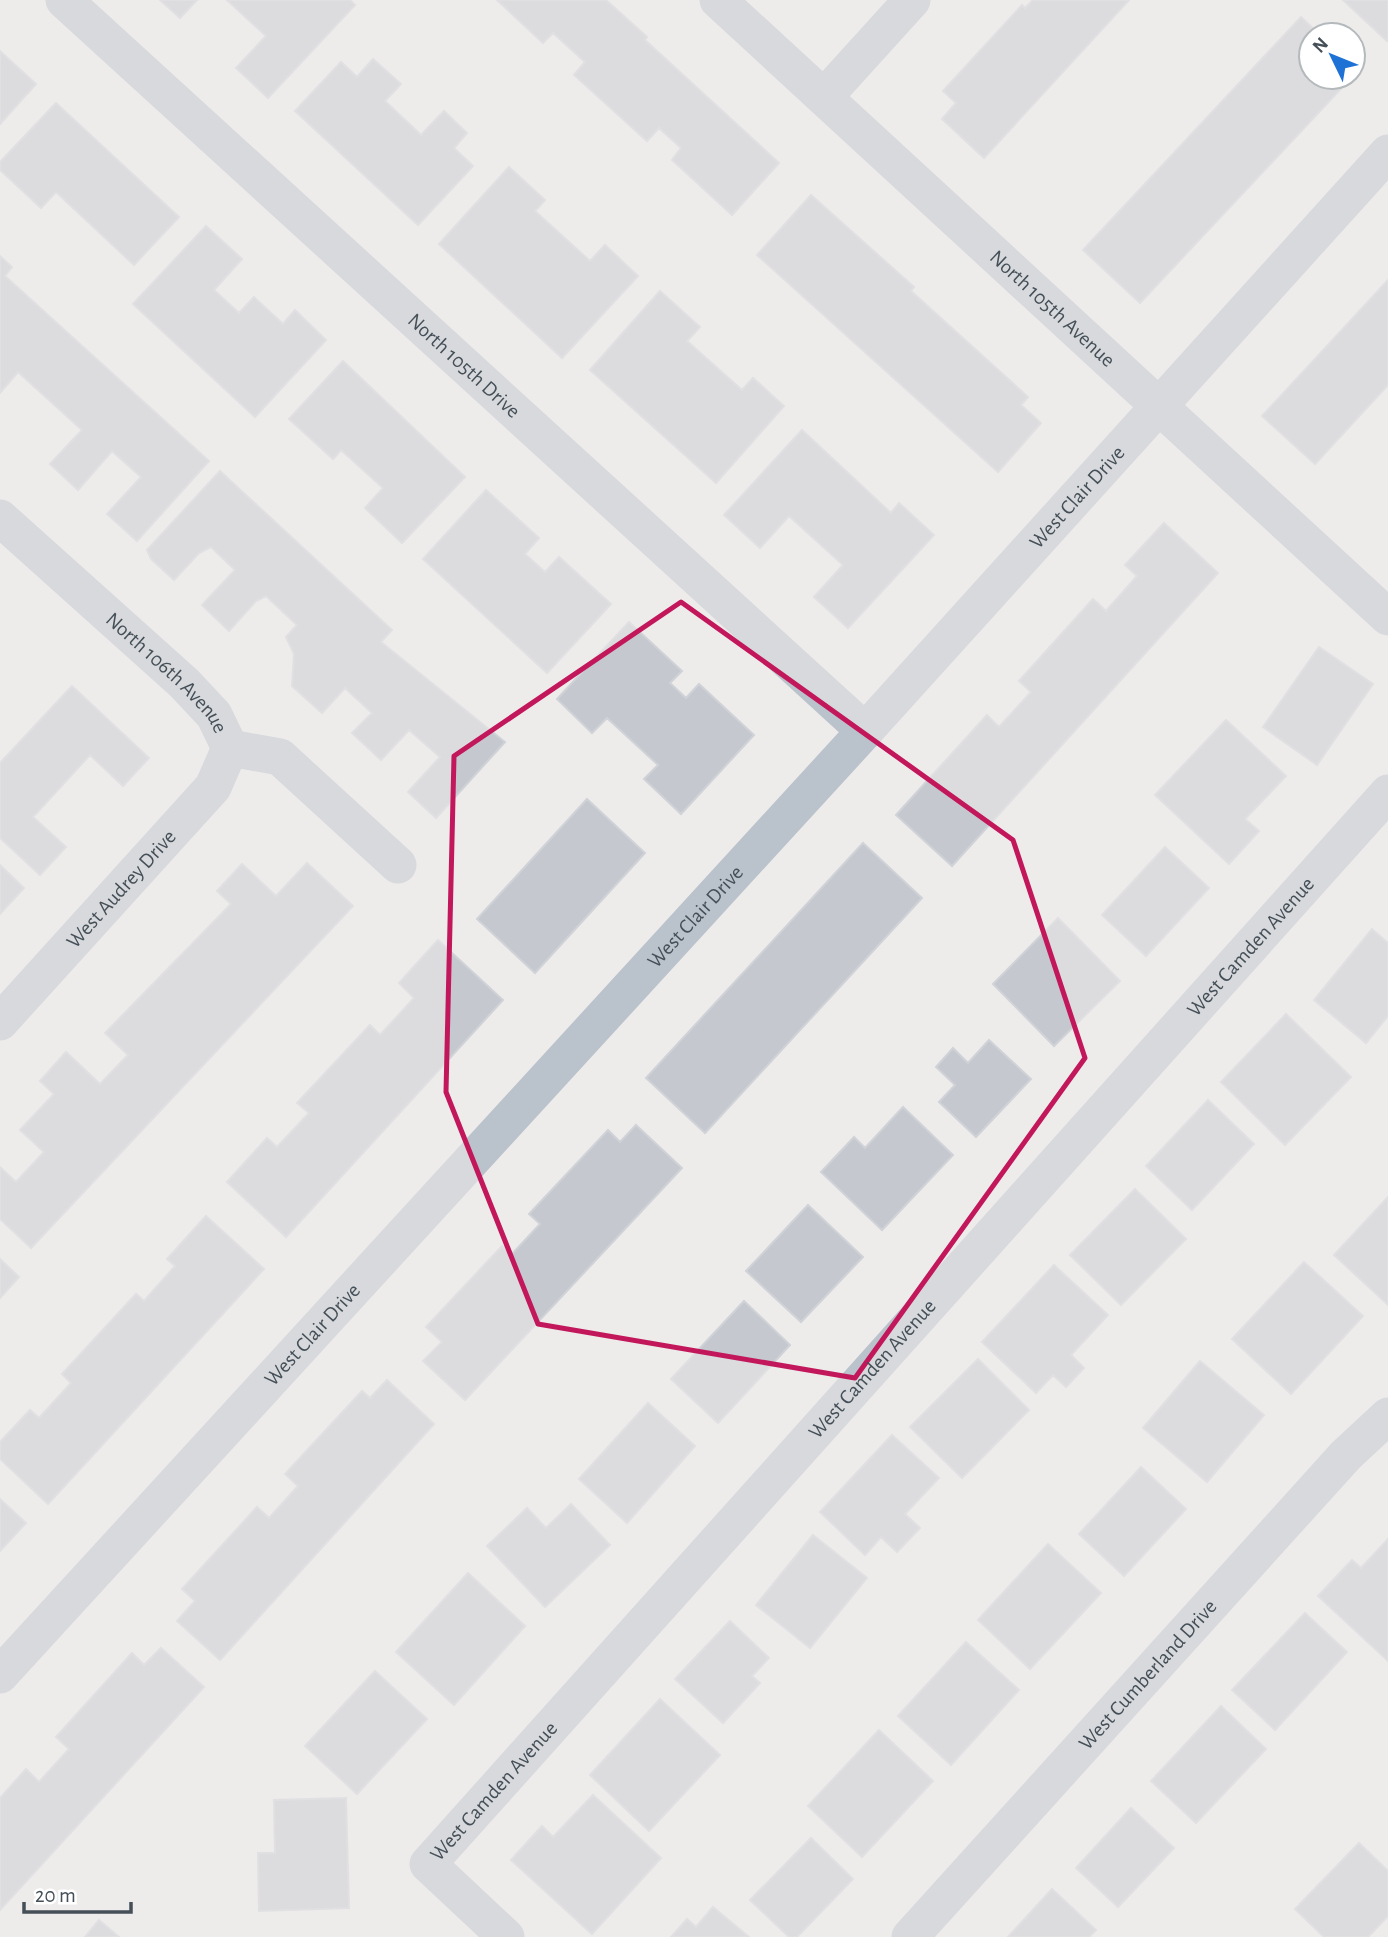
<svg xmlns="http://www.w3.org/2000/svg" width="1388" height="1937" viewBox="0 0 1388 1937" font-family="'Alegreya Sans',sans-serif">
<rect width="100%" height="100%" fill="#eeebeb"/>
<path fill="#c5c8ce" stroke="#cfd2d7" stroke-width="2" d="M160,0H197L180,18Z
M227,0H350L355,5L268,98L236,68L266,36Z
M497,0H606L647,37L645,40L779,163L732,215L672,160L681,148L659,128L647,141L574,75L585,62L553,33L543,43Z
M1033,0H1129L984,158L942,119L956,103L943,91L1022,5L1025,8Z
M1343,0H1388V40L1387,41Z
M1301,17L1320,35H1311V77H1352L1140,303L1083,250Z
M0,51L36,84L0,124Z
M373,59L401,84L385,101L421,135L444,111L467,133L454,148L473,166L418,225L295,111L341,62L357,77Z
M56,103L179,217L134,265L56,192L41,208L0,170V162Z
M509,167L545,200L535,211L590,261L605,245L638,276L562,358L439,244Z
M811,195L914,287L911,291L1028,397L1021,405L1041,423L998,472L757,255Z
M206,226L242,259L214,290L239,313L254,297L283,324L295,310L326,340L255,417L133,304Z
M0,256L12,267L5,276L209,461L137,541L107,514L141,477L112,451L78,490L50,464L82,430L18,372L0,393Z
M1388,280V385L1315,464L1262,416Z
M660,291L700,327L687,341L742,390L753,378L784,406L716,483L590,370Z
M343,361L465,477L402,543L365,508L383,488L341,450L333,459L289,419Z
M802,430L891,513L899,503L934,535L848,628L814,597L843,565L789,516L760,548L724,515Z
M220,471L392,630L381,642L505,742L436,818L408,792L440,757L409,730L381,760L352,733L372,713L345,688L322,713L292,686L294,654L286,637L297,625L266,596L256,601L229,631L202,605L235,570L211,547L199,553L174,580L151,559L147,550Z
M486,490L539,538L525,554L545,572L559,557L611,604L547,673L423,559Z
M1164,523L1218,573L952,866L896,815L987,715L999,727L1031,692L1019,681L1093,599L1106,611L1137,576L1125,565Z
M629,622L682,671L670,683L686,698L699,684L754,735L681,814L644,779L658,765L607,718L592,733L557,699Z
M1319,647L1373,684L1317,765L1263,727Z
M72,686L149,758L123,786L90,755L33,817L66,847L40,875L0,838V763Z
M1226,720L1286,776L1245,819L1259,831L1229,864L1155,795Z
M587,799L645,853L535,973L477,919Z
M863,843L922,898L705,1133L646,1078Z
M1165,847L1209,888L1146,956L1102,915Z
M307,863L353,906L31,1248L0,1219V1167L16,1182L44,1152L20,1130L54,1094L40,1081L66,1052L100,1084L128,1055L105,1033L231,904L217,891L242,864L276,896Z
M0,865L24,888L0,914Z
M1058,918L1120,981L1054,1046L993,984Z
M1372,929L1388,943V1016L1366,1043L1314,1000Z
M438,940L503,1000L286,1237L227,1182L267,1138L277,1147L309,1113L297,1103L370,1025L380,1035L414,998L399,983Z
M1286,1014L1351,1077L1285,1145L1221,1082Z
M989,1040L1031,1079L976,1137L939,1102L955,1085L936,1067L953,1048L968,1063Z
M1208,1100L1254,1144L1192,1210L1146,1166Z
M903,1107L953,1155L882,1230L821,1172L854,1137L865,1148Z
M636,1125L682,1168L465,1400L423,1361L442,1342L426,1327L502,1246L511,1255L540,1224L529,1214L608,1130L620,1142Z
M1135,1189L1186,1239L1121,1305L1070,1255Z
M1388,1197V1305L1334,1255Z
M808,1205L863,1257L801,1322L746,1271Z
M206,1216L264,1269L48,1504L0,1459V1442L30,1410L39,1418L71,1383L62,1374L136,1294L144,1301L175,1266L167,1259Z
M0,1259L19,1277L0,1298Z
M1304,1262L1363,1316L1291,1394L1232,1339Z
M1054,1265L1108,1315L1071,1355L1084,1368L1066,1387L1053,1375L1036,1393L982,1342Z
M744,1301L790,1345L718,1423L671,1379Z
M978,1359L1029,1410L962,1478L910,1427Z
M1200,1361L1264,1415L1207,1482L1143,1428Z
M387,1380L434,1424L220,1660L177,1621L195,1601L182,1589L257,1507L269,1518L298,1486L285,1474L362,1391L370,1398Z
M648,1403L695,1446L627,1523L579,1479Z
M892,1435L939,1478L905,1514L920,1528L897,1552L881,1537L865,1555L820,1512Z
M1141,1467L1186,1509L1124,1576L1079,1534Z
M0,1499L26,1523L0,1551Z
M571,1504L610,1545L545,1607L487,1546L527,1508L546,1528Z
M813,1535L867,1578L810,1648L756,1605Z
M1388,1539V1661L1318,1596L1352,1560L1361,1568Z
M1048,1544L1101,1593L1030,1669L978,1620Z
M468,1573L525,1626L454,1705L396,1652Z
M1305,1613L1347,1652L1275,1730L1232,1690Z
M730,1621L769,1658L752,1676L760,1683L723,1723L675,1679Z
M966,1642L1019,1690L951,1765L898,1716Z
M161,1648L204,1687L0,1910V1798L26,1769L39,1782L69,1749L56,1737L132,1653L144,1665Z
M375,1671L427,1719L357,1794L305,1746Z
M660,1699L720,1755L649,1831L590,1775Z
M1221,1706L1266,1749L1196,1823L1151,1781Z
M879,1730L933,1781L862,1857L808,1806Z
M593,1795L661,1858L592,1934L511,1860L542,1826L553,1837Z
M346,1798L349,1908L259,1911L258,1853H275L274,1800Z
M1131,1808L1174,1848L1118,1907L1076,1868Z
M811,1838L853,1879L797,1937H789L750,1900Z
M1359,1843L1388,1871V1916L1368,1937H1324L1295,1909Z
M1052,1889L1096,1930L1089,1937H1008Z
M713,1907L749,1937H671L687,1919L696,1927Z
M99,1920L119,1937H85Z"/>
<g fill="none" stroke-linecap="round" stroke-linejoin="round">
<g stroke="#bac3cb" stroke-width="37">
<path id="s1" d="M64,0L865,731"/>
<path id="s2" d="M718,0L1388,617"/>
<path d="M825,96L912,0"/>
<path id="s3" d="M0,518L184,683L214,715L230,748"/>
<path d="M230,748L280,757L398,865"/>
<path id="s4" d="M0,1022L213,787L230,748"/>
<path id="s5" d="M0,1675L865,731L1388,153"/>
<path id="s6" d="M506,1937L428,1864L1388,793"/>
<path id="s7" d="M910,1937L1346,1455L1388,1416"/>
</g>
</g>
<path d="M0 0H1388V1937H0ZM681,602L1013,840L1085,1058L855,1378L538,1324L446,1092L454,756Z" fill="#eeebeb" fill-opacity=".55" fill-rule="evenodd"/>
<path fill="none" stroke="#c2185b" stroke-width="5" stroke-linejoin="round" d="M681,602L1013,840L1085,1058L855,1378L538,1324L446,1092L454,756Z"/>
<g text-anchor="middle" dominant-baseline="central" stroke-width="6" stroke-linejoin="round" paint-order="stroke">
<g font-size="21" fill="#444f58" stroke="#fff">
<text stroke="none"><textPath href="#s2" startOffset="455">North 105th Avenue</textPath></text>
<text stroke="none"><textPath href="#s1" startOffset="542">North 105th Drive</textPath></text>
<text stroke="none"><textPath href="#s5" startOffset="1596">West Clair Drive</textPath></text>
<text stroke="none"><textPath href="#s3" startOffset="228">North 106th Avenue</textPath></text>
<text stroke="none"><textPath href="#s4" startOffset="180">West Audrey Drive</textPath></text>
<text stroke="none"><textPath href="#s5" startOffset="1029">West Clair Drive</textPath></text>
<text stroke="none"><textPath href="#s6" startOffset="1339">West Camden Avenue</textPath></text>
<text stroke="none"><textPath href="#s5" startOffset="462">West Clair Drive</textPath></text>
<text stroke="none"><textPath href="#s6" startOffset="772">West Camden Avenue</textPath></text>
<text stroke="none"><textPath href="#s7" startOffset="354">West Cumberland Drive</textPath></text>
<text stroke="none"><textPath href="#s6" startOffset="205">West Camden Avenue</textPath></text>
</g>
</g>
<g transform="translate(1332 56) rotate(313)"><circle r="33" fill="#ffffff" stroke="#b4b9bc" stroke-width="2"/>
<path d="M0-5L12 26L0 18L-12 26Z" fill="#1f72d5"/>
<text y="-10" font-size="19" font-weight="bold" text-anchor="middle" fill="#444f58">N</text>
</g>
<path d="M24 1902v10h107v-10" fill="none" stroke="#444f58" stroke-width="3.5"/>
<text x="35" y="1902" font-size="21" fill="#444f58" stroke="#ffffff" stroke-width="5" paint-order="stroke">20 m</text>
</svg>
